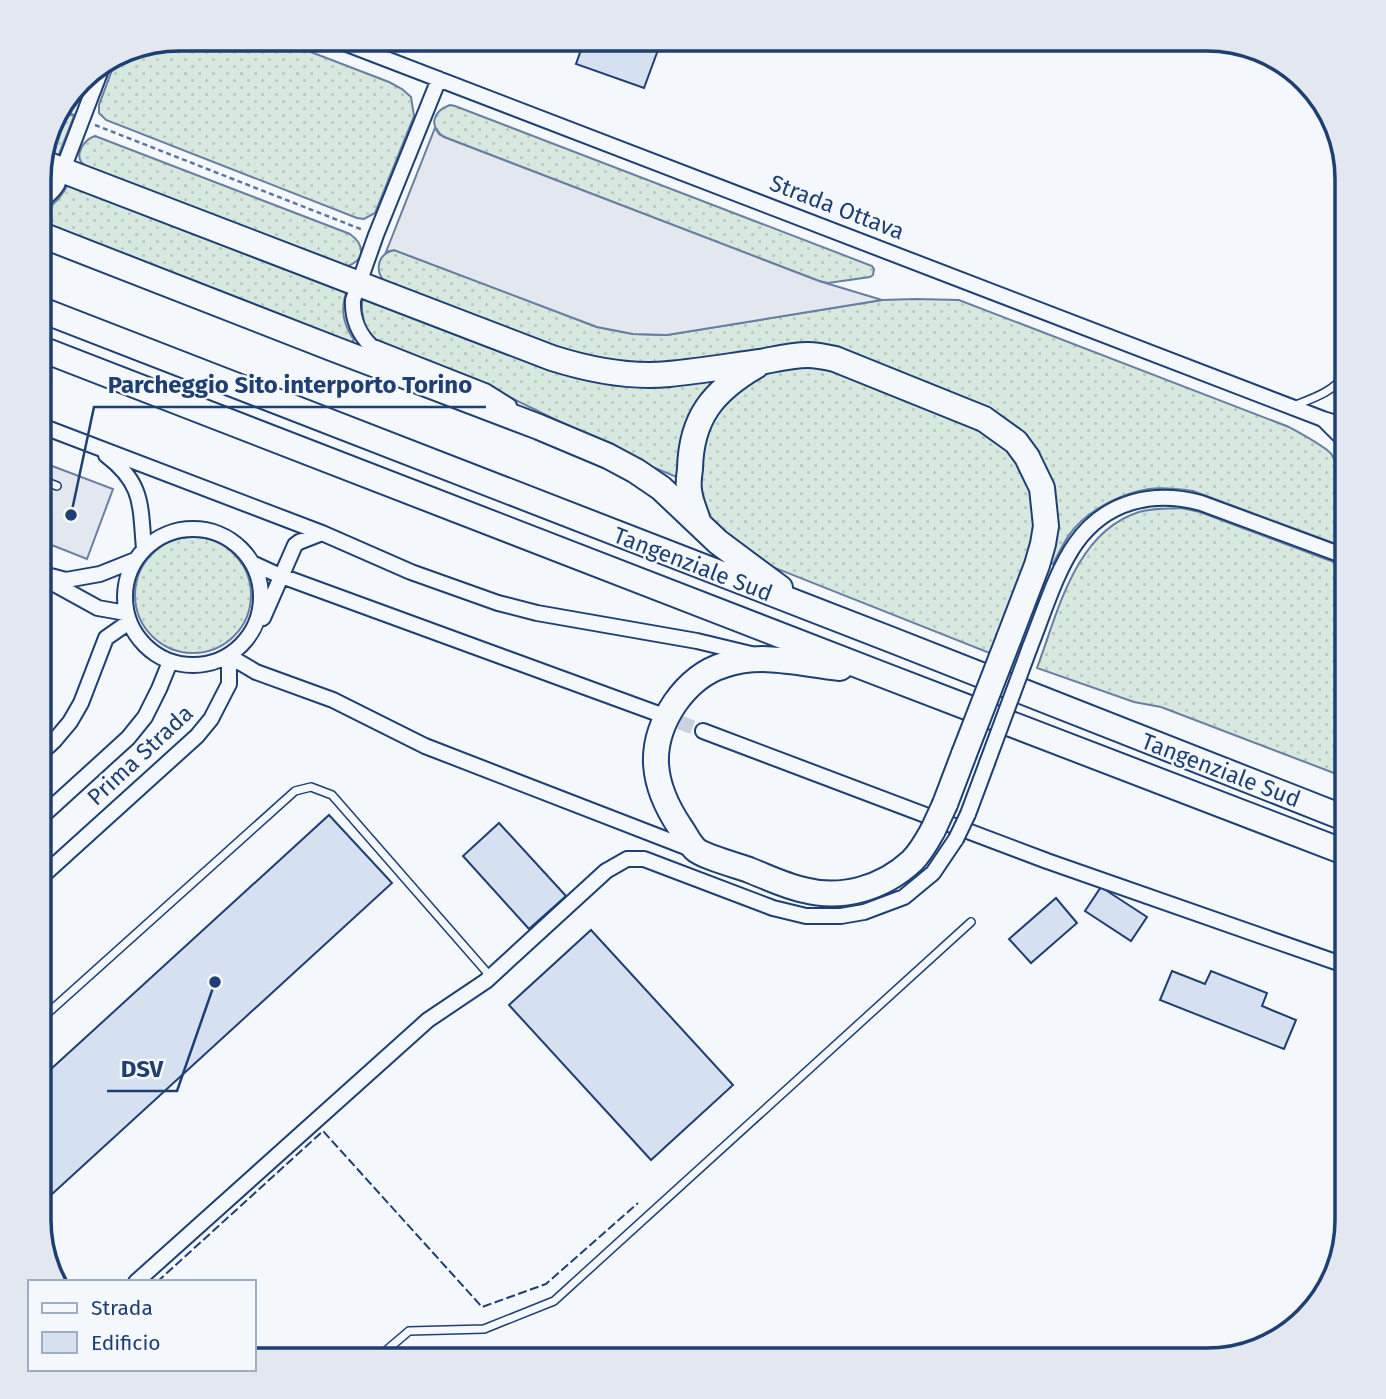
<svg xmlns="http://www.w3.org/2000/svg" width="1386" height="1399" viewBox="0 0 1386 1399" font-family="'Fira Sans',sans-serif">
<defs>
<pattern id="grass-dots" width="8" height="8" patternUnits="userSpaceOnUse" patternTransform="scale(1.75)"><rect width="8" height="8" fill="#d7e8df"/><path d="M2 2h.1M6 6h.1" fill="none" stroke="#b8c8c3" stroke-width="1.8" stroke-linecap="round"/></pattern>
</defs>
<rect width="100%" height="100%" fill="#f4f7fb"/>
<path fill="url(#grass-dots)" stroke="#687fa3" stroke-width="2" d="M179,39H277L389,82L402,89L411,97L414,116L375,213L364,219L357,218L106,120L99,113V105L118,54L126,49Z
M450,105L455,106L872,266L874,269L873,275L870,277L828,283L819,281L444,137C428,126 433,111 450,105Z
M58,110L74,116L57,159L43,153L53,117Z
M95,136L350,234C366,246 365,261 345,267L92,170C91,170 82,163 81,162C75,151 86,139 95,136Z
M69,182L347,290C340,309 343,324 354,340L352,342L350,343L39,222V213C53,207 62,197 69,182Z
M394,250L597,327L633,334L667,335L882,300L916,299L959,300L1289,427C1298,432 1328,448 1332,455C1342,472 1326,477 1347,496V548L1193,491C1179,489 1164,487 1149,489C1121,493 1086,511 1069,535C1063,544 1058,554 1053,564L1049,562L1045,468L840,351L719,358L648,366L593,360L386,283C374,272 377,254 394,250Z
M364,295L550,368L723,374L679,478L650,466L489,387L385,347L366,331L362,311V303Z
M819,364L980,425L1004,442L1026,476L1036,515L1032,549L992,654L760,562L736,547L709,517L698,488L699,455L717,407L770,369Z
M1181,508L1200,512L1347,567V778L1161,707L1134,702L1037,668C1058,612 1075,532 1139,512C1152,508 1167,509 1181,508Z
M135 595a58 58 0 1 1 116 0a58 58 0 1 1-116 0Z"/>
<path fill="#e3e8f0" stroke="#687fa3" stroke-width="2" d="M96,67L79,117L59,109L86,74Z
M435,128L439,134L444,137L819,281L882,300L667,335L633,334L597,327L394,250L386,252Z
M39,461L113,489L87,559L39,540Z"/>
<path fill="#d5e0f0" stroke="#1d3f73" stroke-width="2" d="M585,39H662L644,88L576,64Z
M329,815L392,883L39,1206V1080Z
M499,823L566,896L529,929L463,856Z
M1101,887L1147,917L1131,941L1085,911Z
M1056,898L1077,923L1031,963L1009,939Z
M591,930L733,1085L651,1160L509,1005Z
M1172,971L1205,984L1211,971L1267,993L1262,1006L1296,1020L1284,1049L1160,1000Z"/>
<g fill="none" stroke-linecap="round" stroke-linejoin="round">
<path stroke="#c9d2e0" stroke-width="14" stroke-dasharray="14 7" stroke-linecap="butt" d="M660,715L703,731"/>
<g stroke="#1d3f73" stroke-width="10">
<path id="lane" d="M1293,406C1314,398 1333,392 1347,373
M39,479L57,486
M39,1021L295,791L311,787L332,795L491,977
M375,1360L409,1331L484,1329L554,1301L971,922"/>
</g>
<g stroke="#1d3f73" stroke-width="18">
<path id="street" d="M334,39L1323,419L1343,425L1347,424
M439,79L376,235L353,300C352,319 358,333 371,346L485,391L509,406
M39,201C47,197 52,193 57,185L104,62
M1324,420L1347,443
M39,425L322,533L411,572L498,603L537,613L697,641L751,654
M106,455C144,484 140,505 144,549
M125 597a68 68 0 1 1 136 0a68 68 0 1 1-136 0Z
M252,563L276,574L656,713
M39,573L66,580L100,574L135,560
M49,581L98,608L126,613
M263,618L295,545L299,542L322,533
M1030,647C1043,615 1056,571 1076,543C1106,501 1153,490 1201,503L1347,557
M229,656L256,672L333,700L425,746L691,849
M703,731L1047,861L1347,966
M39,755L54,741L70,722L81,703L106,638L129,622
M968,814L987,763
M39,819L128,738L145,717L159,689L170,662
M39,879L197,736L211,719L229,684V656
M136,1282L428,1020L486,981L606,871L627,859H644L773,908L806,916H841L864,912L904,897L933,873L956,839"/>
</g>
<g stroke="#1d3f73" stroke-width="28">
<path id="highway" d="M41,162L552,358C590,370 629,378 669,374C699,371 730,366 760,362C776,359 792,355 808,355C817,355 826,357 835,359L984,419L1016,442L1027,457L1042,488L1046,526L1043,544L1037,565L1009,638
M39,234L334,349L539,427L608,456L636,471L661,488L718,542L780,588
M39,309L892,640L1347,819
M39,348L878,673L1347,853
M698,521C695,511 690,501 689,490C688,483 689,476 690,469C691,418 713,391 756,366
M840,668C801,664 762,652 724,665C704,671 687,686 675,703C646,746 652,785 680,827C685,834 689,843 695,849C702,856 738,866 749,870C767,877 785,886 804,890C842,900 883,888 912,861C921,852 927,841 933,830
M945,804L964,754"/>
</g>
<path stroke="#5e769c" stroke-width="2.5" stroke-dasharray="5 3.5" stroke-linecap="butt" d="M95,125L363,230"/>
<use href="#lane" stroke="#f4f7fb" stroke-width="7"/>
<use href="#street" stroke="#f4f7fb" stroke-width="14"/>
<use href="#highway" stroke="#f4f7fb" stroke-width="24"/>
<g stroke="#1d3f73" stroke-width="18" stroke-linecap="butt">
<path id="street-bridge" d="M987,763L1030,647
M956,839L968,814"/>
</g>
<g stroke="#1d3f73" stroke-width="28" stroke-linecap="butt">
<path id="highway-bridge" d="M964,754L1009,638
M933,830L945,804"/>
</g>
<use href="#street-bridge" stroke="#f4f7fb" stroke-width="14"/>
<use href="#highway-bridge" stroke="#f4f7fb" stroke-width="24"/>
<path stroke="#1d3f73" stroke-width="2" stroke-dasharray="9 3.5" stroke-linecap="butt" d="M157,1282L323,1131L482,1307L546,1284L638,1203"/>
</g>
<g text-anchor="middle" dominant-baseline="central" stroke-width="5" stroke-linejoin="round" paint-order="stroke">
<g font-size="23" fill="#1d3f73" stroke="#f4f7fb">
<text transform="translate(837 207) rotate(21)">Strada Ottava</text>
<text transform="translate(693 564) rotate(21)">Tangenziale Sud</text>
<text transform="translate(140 755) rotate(-43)">Prima Strada</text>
<text transform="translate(1221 770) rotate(21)">Tangenziale Sud</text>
</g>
</g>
<path d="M0 0H1386V1399H0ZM179 51H1207A128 128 0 0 1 1335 179V1220A128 128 0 0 1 1207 1348H179A128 128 0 0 1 51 1220V179A128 128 0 0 1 179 51Z" fill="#e3e8f0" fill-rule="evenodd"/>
<path fill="none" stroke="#1d3f73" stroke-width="3.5" d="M179 51H1207A128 128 0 0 1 1335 179V1220A128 128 0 0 1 1207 1348H179A128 128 0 0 1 51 1220V179A128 128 0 0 1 179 51Z"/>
<path fill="none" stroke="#1d3f73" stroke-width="2.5" d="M71 515L94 407H486M215 982L177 1091H107"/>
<g fill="#1d3f73" stroke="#f4f7fb" stroke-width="2.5">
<circle cx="71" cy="515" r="7"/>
<circle cx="215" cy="982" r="7"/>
</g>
<g font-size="24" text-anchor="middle" font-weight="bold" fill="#1d3f73" stroke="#f4f7fb" stroke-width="5" stroke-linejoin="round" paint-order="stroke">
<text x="290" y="393">Parcheggio Sito interporto Torino</text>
<text x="142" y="1077">DSV</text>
</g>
<rect x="28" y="1280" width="228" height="91" fill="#f4f7fb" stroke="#9eadc5" stroke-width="2"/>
<rect x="42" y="1303" width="35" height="10" fill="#f4f7fb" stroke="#9eadc5" stroke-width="2"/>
<text x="91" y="1315" font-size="21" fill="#1d3f73">Strada</text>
<rect x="42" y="1332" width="35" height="21" fill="#d5e0f0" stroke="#9eadc5" stroke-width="2"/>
<text x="91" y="1350" font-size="21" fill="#1d3f73">Edificio</text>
</svg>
